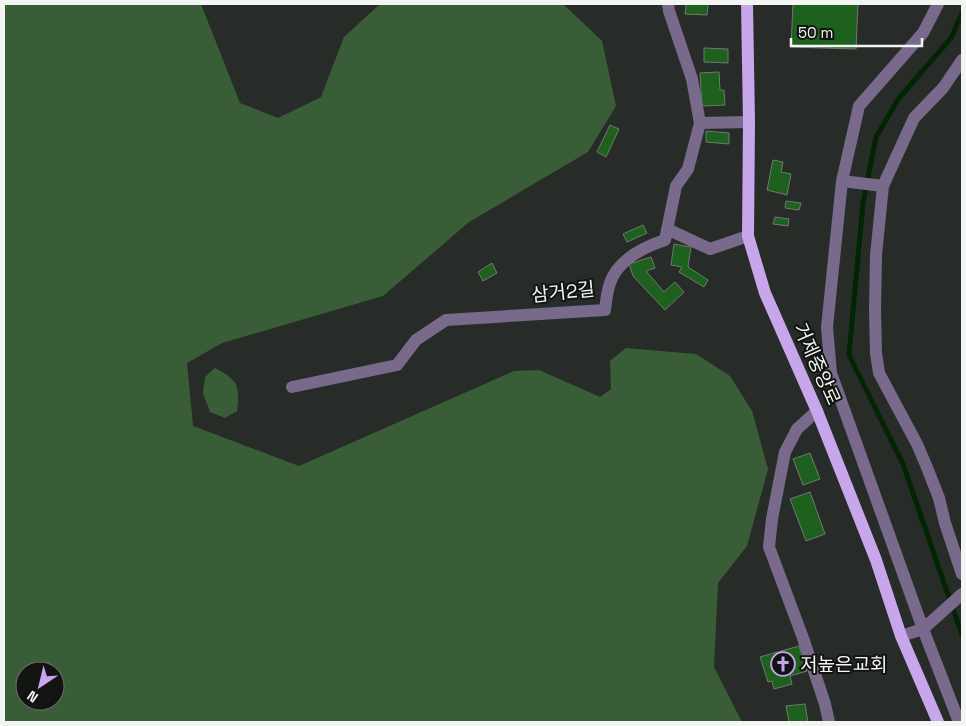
<svg xmlns="http://www.w3.org/2000/svg" width="966" height="726" viewBox="0 0 966 726" font-family="'Space Grotesk','Noto Sans KR',sans-serif">
<rect width="100%" height="100%" fill="#282c28"/>
<path fill="#395e37" fill-rule="evenodd" d="M4,4H201L240,103L278,118L321,97L344,37L380,4H563L602,41L616,106L588,152L469,222L383,296L222,343L187,363L193,426L299,466L514,371L539,370L600,397L611,389L610,361L626,348L696,354L730,376L752,411L768,469L747,546L718,583L714,667L742,722H4ZM25,671H55V701H25Z
M215,368C238,380 240,385 237,411L225,418L210,412L203,393L205,377Z"/>
<g fill="none" stroke-linecap="round" stroke-linejoin="round">
<path stroke="#022402" stroke-width="5" d="M962,13L951,38L899,98L876,137L863,203L849,355L903,464L962,635"/>
</g>
<path fill="#1e601d" stroke="#727772" d="M686,4H708L707,15L685,14Z
M793,4H858L856,49L791,47Z
M704,48L728,49V63L704,62Z
M719,72L720,90H724L725,105L702,106L700,73Z
M610,125L619,129L606,157L597,152Z
M706,131L729,133V144L706,142Z
M773,160L783,162L781,172L791,174L787,195L767,190Z
M786,201L801,203L799,210L785,208Z
M775,217L789,219L788,226L773,224Z
M643,225L647,233L627,242L623,234Z
M674,244L691,247L688,267L708,280L704,287L679,272L682,267L671,265Z
M651,257L655,268L646,271L664,292L675,282L684,292L665,310L633,276L629,264Z
M492,263L497,273L483,281L478,272Z
M810,453L820,479L803,485L793,459Z
M810,492L825,534L806,541L790,499Z
M799,646L807,671L790,676L792,684L774,689L772,681L768,682L760,657Z
M805,704L808,722H789L786,706Z"/>
<g fill="none" stroke-linecap="round" stroke-linejoin="round">
<path stroke="#79698b" stroke-width="12" d="M938,4L923,33L859,106L842,181L827,327L831,373L923,629L959,722
M962,60L943,88L914,118L883,186L876,255L875,310L876,353L879,373L917,444L926,465L939,498L945,523L962,574
M700,123L749,122
M842,181L883,186
M667,229L710,249L748,236
M292,387L397,365L416,340L446,320L605,310C606,301 607,292 610,283C618,260 644,247 665,240L676,186L688,169L700,123L692,79L669,11L668,4
M817,411L797,429L785,452L772,519L769,547L803,638L825,704L829,722
M901,636L923,629L962,594"/>
<path stroke="#c7a6eb" stroke-width="12" d="M747,4L749,122L748,236L765,293L817,411L876,560L901,636L938,722"/>
</g>
<defs>
<g id="church-ring" transform="scale(1.25)"><circle r="9.5" fill="#121412" stroke="#c8a5ee" stroke-width="1.5"/><path d="M-1.2-6h2.4v3.5h3.3v2.4h-3.3V6h-2.4V-.1h-3.3v-2.4h3.3Z" fill="#c8a5ee"/></g>
</defs>
<g fill-rule="evenodd">
<use href="#church-ring" x="783" y="664"/>
</g>
<g text-anchor="middle" dominant-baseline="central" stroke-width="4" stroke-linejoin="round" paint-order="stroke">
<g font-size="19" fill="#f2f5f2" stroke="#121412">
<text transform="translate(563 292) rotate(-6)">삼거2길</text>
<text transform="translate(817 364) rotate(66)">거제중앙로</text>
</g>
<g font-size="19" fill="#f2f5f2" stroke="#121412" text-anchor="start">
<text x="800" y="664">저높은교회</text>
</g>
</g>
<rect width="966" height="726" fill="none" stroke="#f2f5f2" stroke-width="10"/>
<g transform="translate(40 686) rotate(215)"><circle r="24" fill="#121412" stroke="#6c6e6c"/>
<path d="M0-4L9 19L0 12L-9 19Z" fill="#c8a5ee"/>
<text y="-8" font-size="14" font-weight="bold" text-anchor="middle" fill="#f2f5f2">N</text>
</g>
<path d="M791 38v8h131v-8" fill="none" stroke="#f2f5f2" stroke-width="2.5"/>
<text x="798" y="38" font-size="15" fill="#f2f5f2" stroke="#121412" stroke-width="4" paint-order="stroke">50 m</text>
</svg>
